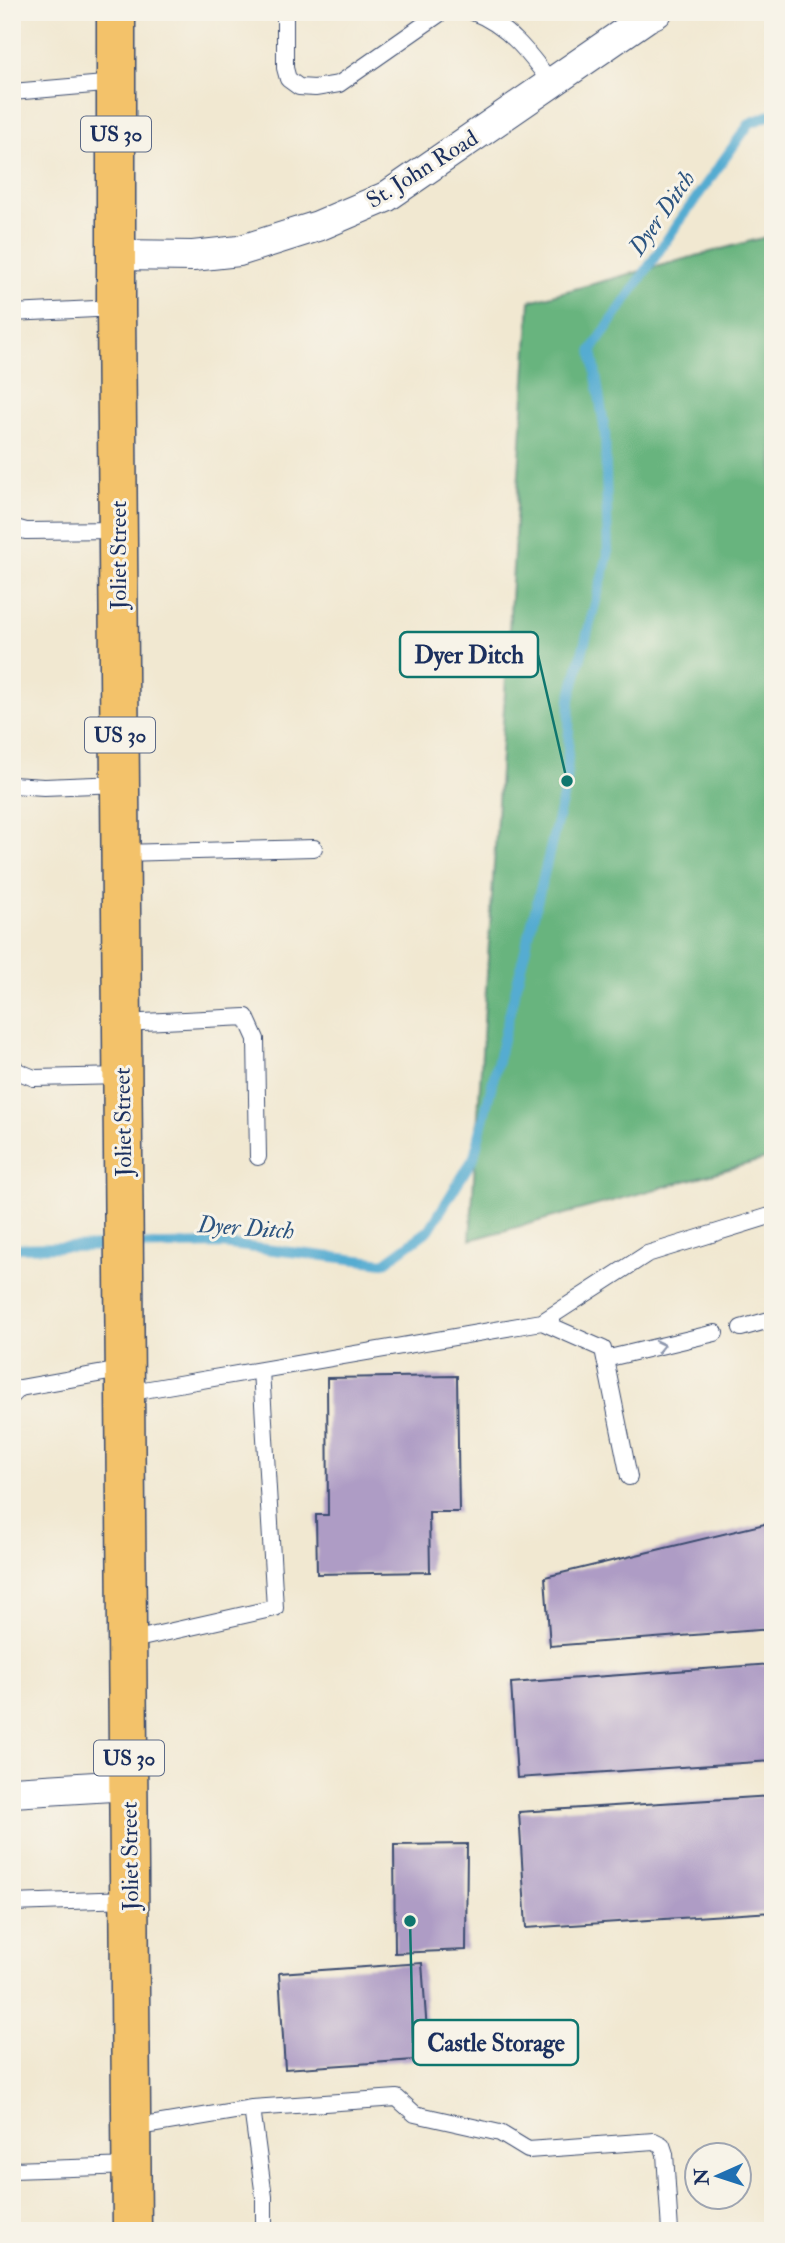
<svg xmlns="http://www.w3.org/2000/svg" width="785" height="2243" viewBox="0 0 785 2243" font-family="'IM FELL Double Pica',serif">
<rect width="100%" height="100%" fill="#f7f3e8"/>
<filter id="ink" filterUnits="userSpaceOnUse"><feTurbulence type="fractalNoise" baseFrequency=".0143" numOctaves="2"/><feDisplacementMap in="SourceGraphic" scale="14" xChannelSelector="R" yChannelSelector="G"/><feConvolveMatrix kernelMatrix="1 2 1 2 8 2 1 2 1" color-interpolation-filters="sRGB"/></filter>
<filter id="wash" filterUnits="userSpaceOnUse"><feTurbulence type="fractalNoise" baseFrequency=".00686" numOctaves="4" result="noise"/><feDisplacementMap in="SourceGraphic" scale="28" xChannelSelector="R" yChannelSelector="G"/><feGaussianBlur stdDeviation="1.57" result="paint"/><feColorMatrix in="noise" values="0 0 0 0 0 0 0 0 0 0 0 0 0 0 0 0 0 1.4 0 .05"/><feComposite in="paint" operator="in"/></filter>
<g filter="url(#wash)">
<rect width="100%" height="100%" fill="#f1e8d1"/>
<path fill="#68b47e" stroke="#42726e" stroke-width="2" d="M773,235V1157L470,1240L530,301Z"/>
<g fill="none" stroke-linecap="round" stroke-linejoin="round">
<path stroke="#54acd1" stroke-width="10" d="M12,1248L222,1244L384,1263L429,1230L474,1157L567,781L570,699L608,555L605,432L592,350L674,229L750,123L773,114"/>
</g>
<g id="blocks">
<path fill="#ae9cc5" d="M457,1376L459,1512H429L430,1572L317,1574L316,1515H328L327,1378Z
M773,1522V1629L550,1646L545,1577Z
M773,1664V1761L517,1778L511,1683Z
M773,1796V1912L526,1928L519,1812Z
M467,1844L466,1950L395,1953L394,1845Z
M422,1963L429,2059L285,2069L279,1973Z"/>
</g>
</g>
<g filter="url(#ink)">
<use href="#blocks" fill-opacity="0" stroke="#3b4b6f" stroke-width="2"/>
<g fill="none" stroke-linecap="round" stroke-linejoin="round">
<g stroke="#3b4b6f" stroke-width="18">
<path id="lane" d="M285,12V68L288,79L299,87L315,88L339,84L442,12
M473,12C508,25 530,54 551,83
M12,92L116,83
M12,313L116,308
M12,527L26,531L118,530
M12,785L44,787L120,784
M121,853L314,848
M122,1023L246,1017L256,1039L258,1157
M12,1063L17,1071L34,1078L123,1076
M542,1322L603,1349L629,1477
M741,1328L773,1319
M605,1359L715,1333
M126,1393L542,1322L647,1254L773,1215
M12,1396L20,1388L126,1369
M128,1641L275,1608L261,1370
M12,1903L129,1899
M252,2108L264,2197V2231
M132,2128L252,2108L397,2098L415,2114L500,2133L528,2150L654,2141L662,2145L665,2154L670,2231
M12,2170L132,2166"/>
</g>
<g stroke="#3b4b6f" stroke-width="32">
<path id="street" d="M116,255L193,256L239,251L318,226L386,197L647,17L657,12
M12,1792L129,1785"/>
</g>
<g stroke="#3b4b6f" stroke-width="41">
<path id="primary" d="M116,12V308L132,2231"/>
</g>
<use href="#lane" stroke="#fff" stroke-width="16"/>
<use href="#street" stroke="#fff" stroke-width="30"/>
<use href="#primary" stroke="#f3c26a" stroke-width="38"/>
</g>
<defs><path id="oneway-chevron" d="M-2-3.5L2.5 0L-2 3.5" fill="none" stroke-width="1.6" stroke-linecap="round" stroke-linejoin="round" transform="scale(1.75)"/></defs>
<use stroke="#8d97ae" href="#oneway-chevron" transform="translate(660 1346) rotate(-13)"/>
</g>
<g text-anchor="middle" dominant-baseline="central" stroke-width="6" stroke-linejoin="round" paint-order="stroke">
<g fill="#f7f3e8" stroke="#5d6a87" stroke-width="2">
<rect x="81" y="116.5" width="70" height="35" rx="5"/>
<rect x="85" y="717.5" width="70" height="35" rx="5"/>
<rect x="94" y="1740.5" width="70" height="35" rx="5"/>
</g>
<g font-size="21" font-weight="bold" fill="#1b2f5e">
<text x="116" y="134">US 30</text>
<text x="120" y="735">US 30</text>
<text x="129" y="1758">US 30</text>
</g>
<g font-size="23" fill="#1b2f5e" stroke="#f7f3e8">
<text transform="translate(422 169) rotate(-32)">St. John Road</text>
<text transform="translate(118 555) rotate(-90)">Joliet Street</text>
<text transform="translate(123 1122) rotate(-91)">Joliet Street</text>
<text transform="translate(130 1856) rotate(-91)">Joliet Street</text>
</g>
<g font-size="24" font-style="italic" fill="#2c5480" stroke="#f7f3e8">
<text transform="translate(662 213) rotate(-55)">Dyer Ditch</text>
<text transform="translate(246 1228) rotate(4)">Dyer Ditch</text>
</g>
</g>
<path fill="none" stroke="#0f766e" stroke-width="2.5" d="M567 781L538 655M410 1921L413 2043"/>
<g fill="#0f766e" stroke="#f7f3e8" stroke-width="2.5">
<circle cx="567" cy="781" r="7"/>
<circle cx="410" cy="1921" r="7"/>
</g>
<g fill="#f7f3e8" stroke="#0f766e" stroke-width="2.5">
<rect x="400" y="632" width="138" height="45" rx="7"/>
<rect x="413" y="2020" width="165" height="45" rx="7"/>
</g>
<g font-size="24" text-anchor="middle" font-weight="bold" fill="#1b2f5e">
<text x="469" y="663">Dyer Ditch</text>
<text x="496" y="2051">Castle Storage</text>
</g>
<rect width="785" height="2243" fill="none" stroke="#f7f3e8" stroke-width="42"/>
<g transform="translate(718 2176) rotate(267)"><circle r="33" fill="#f7f3e8" stroke="#9fa5b1" stroke-width="2"/>
<path d="M0-5L12 26L0 18L-12 26Z" fill="#1f6fb2"/>
<text y="-10" font-size="19" font-weight="bold" text-anchor="middle" fill="#1b2f5e">N</text>
</g>
</svg>
